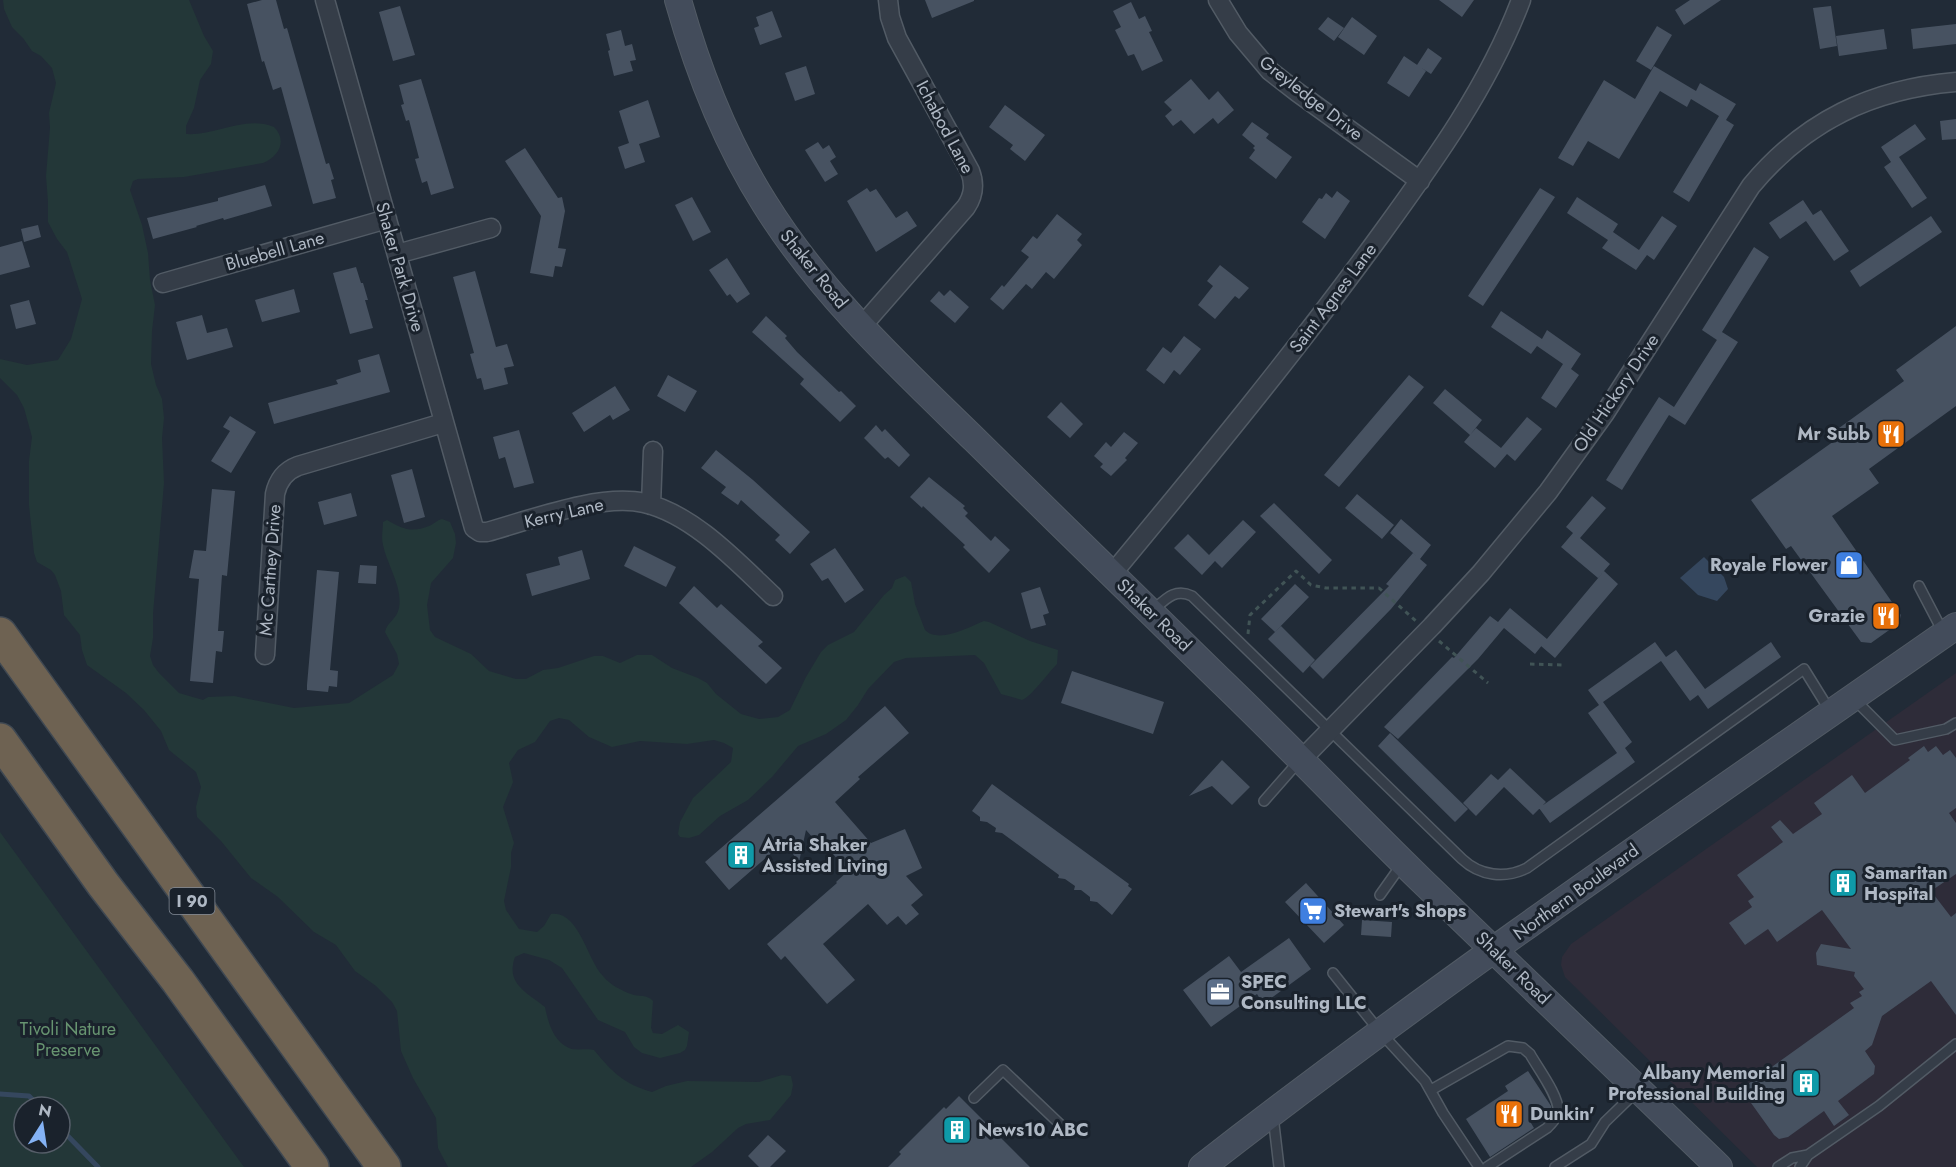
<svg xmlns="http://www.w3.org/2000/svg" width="1956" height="1167" viewBox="0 0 1956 1167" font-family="Jost,sans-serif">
<rect width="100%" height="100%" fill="#212b37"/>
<path fill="#2e2c39" d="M1956,673V1167H1757L1565,977L1561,965L1562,957L1571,944Z"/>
<path fill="#233738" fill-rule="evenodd" d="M3,0H189L204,36L213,51L211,64L200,80L194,108L186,126V134C215,136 245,115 274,127C287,140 280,156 263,163L184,177L138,179L133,181L130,190L142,225L148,253L150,280L155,305L152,331L151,364L156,385L162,399L164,418L162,438L164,483L153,614V638L150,656L153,665L159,673L179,693L203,700L208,697L234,696L294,708L349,703L393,675L399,664L397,654L385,632C387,622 397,619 399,608C403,587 387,565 383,545C381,538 383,529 383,522L387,520C402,529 412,533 429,526C434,524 437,520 442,519L450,522L455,534L456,543L453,558L431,583L427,605L430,630L435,637L471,654L489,671L516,679H526L543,670L558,668L594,656H603L620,663L637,655H652L672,668L698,678L707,683L716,694L741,714L759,719L778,717L790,710L806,677L821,652L828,645L854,632L884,595L892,588L895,580L905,576L911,582L915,604L925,630C939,644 969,627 984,621L989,622L1030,641L1058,650L1057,664C1049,672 1030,698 1022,700L1001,694L984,663L975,655L906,658L894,662L868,689L858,705L846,720L826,734L798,746L772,777L748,800L720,816L699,835L689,838L680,837L678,834L680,822L693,798L731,762L733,748L724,743L714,740L687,744L640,741L612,747L589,737L569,720L559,718L550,721L535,742L518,750L509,763L513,782L503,807L514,843L511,853V867L504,901L506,910L519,929L537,932L544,926L551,914C579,910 587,960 603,976C609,984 622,991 631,994C639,997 647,994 653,1001L651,1028L653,1033L662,1034L678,1025L689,1032L687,1046L685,1050L680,1053L660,1058L642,1053L634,1047L625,1032L598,1020L562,968L549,960L524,953L515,957C505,984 528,993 545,1007C548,1022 553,1041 569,1048C575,1051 587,1048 594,1050C612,1072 624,1084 652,1092L666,1086L687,1081L759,1082L782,1075L791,1076L793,1085L791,1095L770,1120L746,1124L738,1128L712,1152L691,1167H448L438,1148L436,1118L413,1078L401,1051L397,1011L392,1002L376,986L355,971L336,945L314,932L278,897L251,878L221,841L197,817L196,807L201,787L196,772L169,750L161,731L144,710L126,693L87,665L82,650L80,635L64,615L61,591L55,575L51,570L37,562L34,553L29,505V461L32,437L24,408L17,395L0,378V359L27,365L58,360L71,339L82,299L67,252L57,239L48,222V202L46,176L50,128L49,113L56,83L52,68L41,56L32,51L23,38L12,27L4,9Z
M0,832L244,1167H0ZM24,1107H60V1143H24Z"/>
<path fill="#35475e" d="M1704,557L1724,577L1728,589L1717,601L1698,595L1680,578Z"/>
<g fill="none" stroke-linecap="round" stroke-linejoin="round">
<path stroke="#35475e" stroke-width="5" d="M0,1094L29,1096L40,1107
M60,1128L98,1167"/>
</g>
<path fill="#475261" d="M262,0H276L284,29L287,28L326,164L329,163L334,179L331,180L336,198L313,204L281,87L273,90L264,61L262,62L247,4Z
M925,0H974V1L932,18Z
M1439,0H1474L1462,17Z
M1690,0H1721L1684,25L1675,10Z
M1131,2L1139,19L1145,16L1152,31L1149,32L1163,61L1142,71L1134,54L1128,56L1115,30L1121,27L1113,11Z
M400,6L415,55L393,61L379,12Z
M1831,6L1837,46L1820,49L1813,8Z
M772,11L782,37L760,45L754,28L759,26L756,17Z
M1328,17L1344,28L1334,41L1318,29Z
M1352,17L1377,36L1364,55L1338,37Z
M1956,24V44L1913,49L1911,29Z
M1657,26L1672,35L1651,70L1636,61Z
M1884,29L1887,49L1839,56L1836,36Z
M621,30L625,46L632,44L636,60L630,61L633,71L614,76L608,51L610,50L606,34Z
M1428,48L1442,58L1431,74L1417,65Z
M1404,56L1426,71L1409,97L1387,83Z
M806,66L815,94L795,101L785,73Z
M1654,66L1696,91L1700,83L1736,104L1726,120L1734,125L1689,202L1673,192L1719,116L1691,99L1687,107L1660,91L1619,159L1588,141L1573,166L1558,158L1604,80L1635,99Z
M421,79L454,188L431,195L427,181L422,183L415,159L419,158L409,120L406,121L401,105L404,104L399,85Z
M1191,79L1209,100L1218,91L1234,110L1218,124L1213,118L1194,134L1181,120L1173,126L1165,116L1172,110L1164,102Z
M648,100L660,137L639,144L645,162L625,169L618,147L629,143L619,111Z
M1005,105L1045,135L1025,161L1010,149L1013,145L989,127Z
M1956,119V139L1942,140L1940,121Z
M1252,122L1269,134L1266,138L1292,157L1276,179L1249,158L1255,150L1253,148L1255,146L1242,135Z
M1915,124L1926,139L1899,157L1927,198L1912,208L1884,167L1891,162L1881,147Z
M818,142L823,149L829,145L836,157L830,161L838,174L825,182L805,150Z
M525,148L558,198L562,197L565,211L558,248L566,249L562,267L555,266L553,277L530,273L541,216L505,161Z
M265,185L272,206L224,220L223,218L196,226L197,227L153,239L147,218L218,201V198Z
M867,188L870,192L876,189L896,218L907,211L917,226L876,252L847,201Z
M1540,188L1555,197L1483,306L1468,296Z
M1337,191L1350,201L1325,239L1302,222L1319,198L1322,199L1326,193L1332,198Z
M692,197L711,232L693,241L675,205Z
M1577,197L1618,224L1613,232L1639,250L1662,216L1677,226L1654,260L1647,255L1636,270L1602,248L1608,240L1567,213Z
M1803,200L1813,215L1821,210L1849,251L1834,261L1806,221L1780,239L1769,223Z
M1057,214L1082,234L1077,240L1082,245L1054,279L1046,272L1032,289L1026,284L1003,310L990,299L1002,285L1004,287L1029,257L1021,251L1033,236L1037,239Z
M1931,216L1942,232L1860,287L1850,271Z
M38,225L41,237L24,242L21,229Z
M22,241L30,267L0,275V247Z
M1754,247L1769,257L1717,340L1702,330Z
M727,258L750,294L737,303L730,294L727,296L709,270Z
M1220,265L1249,288L1239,299L1235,296L1215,319L1198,305L1213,286L1207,281Z
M356,267L361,283H363L368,300H365L373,328L350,334L333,273Z
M475,271L496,347L507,344L514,366L504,368L508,384L484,390L481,378L477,379L470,354L474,353L453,277Z
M294,289L300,312L262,322L255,300Z
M950,290L969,307L955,323L930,301L939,291L944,296Z
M29,300L36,324L16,329L10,305Z
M1501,311L1542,339L1547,330L1581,354L1571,369L1579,375L1556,408L1541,398L1563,364L1537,346L1531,354L1491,327Z
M202,315L207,333L227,328L233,347L187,360L176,322Z
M766,316L787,336L785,338L797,352L839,392L841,391L856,406L840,422L800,384L804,379L752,332Z
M1956,326V406L1869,469L1879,483L1832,516L1901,615L1899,623L1871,643L1861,642L1791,546L1786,549L1751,500L1844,434L1839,428L1904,381L1896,370Z
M1722,332L1738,342L1685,425L1669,415L1622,490L1606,480L1659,397L1674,407Z
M1184,336L1201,349L1180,375L1174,370L1164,384L1146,370L1163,347L1171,353Z
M379,354L390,392L274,424L268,403L338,384L336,380L361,372L358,360Z
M668,375L697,391L685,412L657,396Z
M1409,375L1424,387L1339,487L1324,475Z
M615,386L630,410L613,420L610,415L584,432L572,413Z
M1445,389L1482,420L1470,435L1433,403Z
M1061,402L1083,424L1070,438L1047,417Z
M230,416L256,432L231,473L211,461L230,431L223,427Z
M1527,417L1542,429L1515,461L1507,454L1495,468L1464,442L1476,428L1501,448Z
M876,425L882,432L885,429L910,455L899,467L888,457L885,459L864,438Z
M519,430L534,483L514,488L505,457L499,459L493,437Z
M1124,432L1138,443L1125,458L1127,460L1111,476L1100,467L1103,464L1094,456L1106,442L1111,447Z
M716,450L753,480L810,532L790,554L775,540L780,535L741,500L738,505L721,493L726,487L701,468Z
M412,469L425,517L404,523L391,475Z
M929,477L965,506L963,508L968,513L965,516L991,541L995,536L1010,550L989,573L963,547L965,545L923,506L922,508L910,497Z
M212,489L235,491L227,576L222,575L218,631H224L222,652L216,651L213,683L190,681L199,579L189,578L194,550L206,551Z
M351,493L357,516L324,525L318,502Z
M1357,494L1394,525L1382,539L1345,508Z
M1592,496L1606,508L1580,538L1610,564L1598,578L1561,547L1573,533L1566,527Z
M1274,503L1332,560L1319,574L1260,516Z
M1401,519L1431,545L1420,559L1390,533Z
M1243,520L1256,532L1222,568L1215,561L1202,575L1174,548L1188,534L1209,555Z
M634,546L676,567L666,587L624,566Z
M835,548L864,590L845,603L828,578L822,581L810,564Z
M582,550L590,579L532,596L526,574L560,565L558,557Z
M1413,553L1427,565L1391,609L1323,679L1310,666L1389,586L1386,584Z
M360,565L377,566L376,584L358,583Z
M317,570L339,572L330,670L338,671L337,687L329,686L328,692L307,690V685Z
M1604,571L1618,584L1555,658L1541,646Z
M1295,584L1309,597L1275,632L1261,619Z
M694,586L717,608L721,604L763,642L758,646L782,668L766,684L679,603Z
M1040,587L1049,613L1043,615L1046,625L1031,629L1021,593Z
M1510,608L1547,639L1535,654L1504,628L1478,659L1398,739L1384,727L1452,657L1454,658L1490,616L1498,622Z
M1281,626L1315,660L1303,673L1268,639Z
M1655,642L1666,657L1676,650L1705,689L1771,642L1781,657L1708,709L1698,695L1690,701L1661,661L1603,702L1632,742L1625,748L1635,762L1550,823L1539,808L1617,753L1588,713L1599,705L1588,690Z
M1072,671L1164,702L1153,734L1061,703Z
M885,706L909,733L858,777L860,779L835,802L871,843L905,829L922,868L906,876L923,895L911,905L919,914L906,925L898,916L887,925L868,904L823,944L855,980L827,1004L785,956L781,960L767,944L837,883L836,882L848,871L825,845L822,848L806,830L799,862L784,842L729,890L705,862Z
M1390,733L1468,809L1455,822L1378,746Z
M1924,746L1928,752L1936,746L1943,755L1950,750L1956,758V808L1949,813L1956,823V874L1931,891L1951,917L1956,913V1015L1931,981L1882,1016L1872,1045L1865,1051L1875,1066L1874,1074L1838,1101L1849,1115L1834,1126L1824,1111L1788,1137L1779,1139L1774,1135L1741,1089L1854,1008L1850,1003L1862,996L1859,992L1864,989L1854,976L1855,972L1817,965L1816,953L1821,944L1851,949L1822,910L1777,942L1768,929L1745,945L1729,923L1752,907L1748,901L1754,897L1737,875L1783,842L1771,827L1780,820L1793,834L1822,814L1814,803L1852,775L1865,793L1910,760L1908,758Z
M1222,760L1250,787L1232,805L1212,786L1189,796Z
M1510,768L1546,802L1533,815L1504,787L1476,816L1463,803L1491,774L1498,780Z
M992,784L1129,884L1128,886L1132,889L1112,915L1097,902L1090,901V897L1081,890H1074L1075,886L1065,879L1058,878L1059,875L1002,833L995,832L996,828L987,822L980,821V817L972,811Z
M1306,883L1344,925L1324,943L1285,902Z
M1362,920L1392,922L1391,937L1361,935Z
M1289,938L1311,969L1263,1004L1257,994L1211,1027L1183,990L1229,956L1241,972Z
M1528,1071L1551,1106V1110L1531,1123L1534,1128L1490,1157L1466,1119L1508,1091L1505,1086Z
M959,1096L1030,1167H888L901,1154L899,1152L944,1107L946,1109Z
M768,1135L786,1151L770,1167H759L748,1156Z"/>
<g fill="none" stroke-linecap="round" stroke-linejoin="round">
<g stroke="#525b65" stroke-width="12">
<path id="service" d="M1919,586L1943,632
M1151,612C1164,601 1174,587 1192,596L1462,859C1480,876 1505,879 1527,868L1804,669L1830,711
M1855,700L1895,740L1946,729L1956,723
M1264,801L1300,760
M1380,895L1402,864
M1333,973L1381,1033L1425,1081L1443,1113L1479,1167
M1431,1090L1508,1046L1523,1048L1530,1054C1537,1067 1560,1097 1558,1112C1556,1119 1552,1123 1547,1128L1487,1167
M974,1098L1003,1070L1063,1127
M1273,1116L1279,1167
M1555,1167L1591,1144L1605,1122L1637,1091
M1778,1167L1792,1158L1808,1155
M1800,1167L1808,1155L1879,1106L1956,1044"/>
</g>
<g stroke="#525b65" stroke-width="21">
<path id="minor" d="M325,0L474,528L480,532H487C530,520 601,493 644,503C693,514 738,563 773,596
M1218,0L1238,33L1270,71L1297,92L1420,181
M397,254L491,228
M163,283L387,219
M862,326L966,207C974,195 975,184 970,171L897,38L890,17L888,0
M651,505L653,451
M1112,574C1204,463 1297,350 1382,233C1435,160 1489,85 1521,0
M265,655L275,494C278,480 285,471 298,466L443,423
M1301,760L1432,626L1481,573L1548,492L1605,413L1751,186C1805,121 1872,89 1956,82"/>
</g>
<g stroke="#525b65" stroke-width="28">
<path id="secondary" d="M678,0C698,71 725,141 765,204C821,294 900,367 975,440C1056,520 1138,600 1219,679C1288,745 1353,814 1422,881C1520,976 1620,1071 1719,1167
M1202,1167C1446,977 1702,803 1956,626"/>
</g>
<g stroke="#3f4852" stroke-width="36">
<path id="motorway" d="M0,634L384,1167
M0,740L103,884L178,981L312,1167"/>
</g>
<path stroke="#415456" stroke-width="3" stroke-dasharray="4.5 4.5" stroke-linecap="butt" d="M1248,634L1250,615L1296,571L1311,585L1326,588H1379L1416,621
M1439,641L1488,683
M1530,664L1563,665"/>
<use href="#service" stroke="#353d48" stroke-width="9"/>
<use href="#minor" stroke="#353d48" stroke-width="18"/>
<use href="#secondary" stroke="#434c5b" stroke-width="26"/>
<use href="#motorway" stroke="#6e6252" stroke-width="33"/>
</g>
<defs>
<g id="restaurant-square" transform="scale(1.5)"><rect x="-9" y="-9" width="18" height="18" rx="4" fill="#e8710a" stroke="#1a222c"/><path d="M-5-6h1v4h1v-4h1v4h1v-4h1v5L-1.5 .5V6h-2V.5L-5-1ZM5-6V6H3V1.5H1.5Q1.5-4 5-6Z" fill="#fff"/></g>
<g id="shop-square" transform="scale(1.5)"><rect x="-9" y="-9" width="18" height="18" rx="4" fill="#3f7fe0" stroke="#1a222c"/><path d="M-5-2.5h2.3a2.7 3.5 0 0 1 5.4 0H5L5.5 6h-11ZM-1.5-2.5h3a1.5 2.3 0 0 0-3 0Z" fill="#fff"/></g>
<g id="building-square" transform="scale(1.5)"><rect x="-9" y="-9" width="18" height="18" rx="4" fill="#0f9aa8" stroke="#1a222c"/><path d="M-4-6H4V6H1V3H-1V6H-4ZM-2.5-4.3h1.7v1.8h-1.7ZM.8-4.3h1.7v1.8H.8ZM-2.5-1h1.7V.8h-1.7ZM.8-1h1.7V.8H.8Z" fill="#fff"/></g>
<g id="supermarket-square" transform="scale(1.5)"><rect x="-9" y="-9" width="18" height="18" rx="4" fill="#3f7fe0" stroke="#1a222c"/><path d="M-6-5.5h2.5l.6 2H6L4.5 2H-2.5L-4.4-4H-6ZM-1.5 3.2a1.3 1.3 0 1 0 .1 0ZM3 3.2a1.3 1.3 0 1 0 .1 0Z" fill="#fff"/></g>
<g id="office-square" transform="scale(1.5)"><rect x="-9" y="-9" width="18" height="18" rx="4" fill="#5c6f8a" stroke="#1a222c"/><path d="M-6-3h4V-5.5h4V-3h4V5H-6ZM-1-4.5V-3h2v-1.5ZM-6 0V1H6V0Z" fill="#fff"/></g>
</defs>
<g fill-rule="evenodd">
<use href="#restaurant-square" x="1891" y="434"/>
<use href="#shop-square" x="1849" y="565"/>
<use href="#restaurant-square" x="1886" y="616"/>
<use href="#building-square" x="741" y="855"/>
<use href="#building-square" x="1843" y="883"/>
<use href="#supermarket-square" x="1313" y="911"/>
<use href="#office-square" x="1220" y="992"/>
<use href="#building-square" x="1806" y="1083"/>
<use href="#restaurant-square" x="1509" y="1114"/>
<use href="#building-square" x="957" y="1130"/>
</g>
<g text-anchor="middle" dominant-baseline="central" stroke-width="6" stroke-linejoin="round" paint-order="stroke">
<rect fill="#1a222c" stroke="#828b96" stroke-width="1.5" x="169.5" y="888" width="45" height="26" rx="4.5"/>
<g font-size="16" font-weight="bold" fill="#afb8c4">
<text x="192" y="901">I 90</text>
</g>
<g font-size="18" fill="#afb8c4" stroke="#1a222c">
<text transform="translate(1311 98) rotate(38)">Greyledge Drive</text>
<text transform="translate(945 127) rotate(62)">Ichabod Lane</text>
<text transform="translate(275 251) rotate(-16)">Bluebell Lane</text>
<text transform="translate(400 267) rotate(74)">Shaker Park Drive</text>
<text transform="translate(814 269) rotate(51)">Shaker Road</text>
<text transform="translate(1333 298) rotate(-53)">Saint Agnes Lane</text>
<text transform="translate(1616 393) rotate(-56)">Old Hickory Drive</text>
<text transform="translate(564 513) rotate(-13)">Kerry Lane</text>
<text transform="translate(270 570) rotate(-86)">Mc Cartney Drive</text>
<text transform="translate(1154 615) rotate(44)">Shaker Road</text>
<text transform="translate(1576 892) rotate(-36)">Northern Boulevard</text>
<text transform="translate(1513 968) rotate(44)">Shaker Road</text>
</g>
<g font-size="18" font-weight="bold" fill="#afb8c4" stroke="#1a222c" text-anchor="start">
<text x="1870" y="434" text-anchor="end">Mr Subb</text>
<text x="1828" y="565" text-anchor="end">Royale Flower</text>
<text x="1865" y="616" text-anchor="end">Grazie</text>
<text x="762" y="845">Atria Shaker<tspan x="762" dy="21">Assisted Living</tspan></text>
<text x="1864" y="873">Samaritan<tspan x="1864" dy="21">Hospital</tspan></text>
<text x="1334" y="911">Stewart's Shops</text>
<text x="1241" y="982">SPEC<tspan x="1241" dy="21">Consulting LLC</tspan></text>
<text x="1785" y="1073" text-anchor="end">Albany Memorial<tspan x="1785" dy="21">Professional Building</tspan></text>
<text x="1530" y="1114">Dunkin'</text>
<text x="978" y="1130">News10 ABC</text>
</g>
<g font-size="18" fill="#679470" stroke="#1a222c">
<text x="68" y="1029">Tivoli Nature<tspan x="68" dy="21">Preserve</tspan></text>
</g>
</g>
<g transform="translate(42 1125) rotate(12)"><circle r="28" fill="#1a222c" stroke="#565e69" stroke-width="1.5"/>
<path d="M0-4.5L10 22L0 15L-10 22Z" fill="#84b2f4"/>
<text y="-9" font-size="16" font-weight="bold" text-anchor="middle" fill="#afb8c4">N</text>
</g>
</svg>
